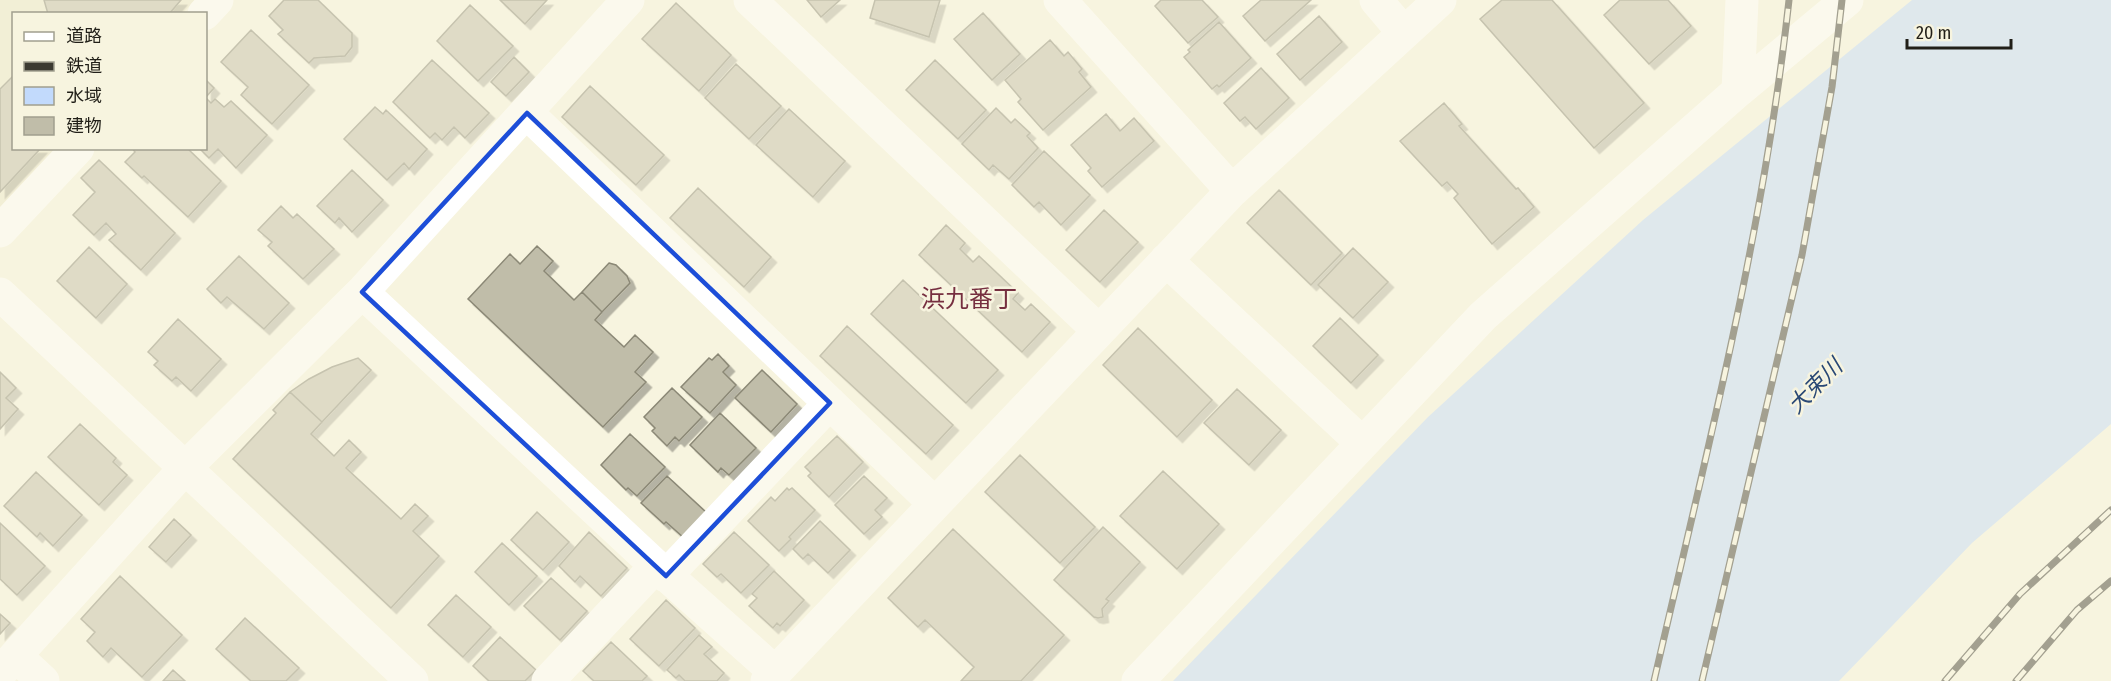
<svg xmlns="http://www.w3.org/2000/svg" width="2111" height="681" viewBox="0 0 2111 681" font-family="'Fira Sans Condensed','Noto Sans JP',sans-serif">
<defs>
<filter id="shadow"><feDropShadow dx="5.5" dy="5.5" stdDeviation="0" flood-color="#0004"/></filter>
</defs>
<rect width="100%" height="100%" fill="#f7f4df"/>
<path fill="#ece8cc" d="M0,0H195L183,13L14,14V148L58,149L0,212Z"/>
<path fill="#c2dafc" d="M1912,0H2111V424L1972,543L1839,681H1173L1428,417L1643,220Z"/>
<path fill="#c0bda9" stroke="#8b8876" stroke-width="1.5" filter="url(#shadow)" d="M44,0H181L169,14H48Z
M284,0H318L352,33V47L345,56L314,58L309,63L278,34L283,30L269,16Z
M500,0H547L525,24Z
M807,0H840L821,17Z
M875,0H940L929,37L870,18Z
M1161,0H1202L1218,17L1188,43L1155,6Z
M1261,0H1311L1265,41L1243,16Z
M1502,0H1552L1644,103L1594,148L1480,19Z
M1620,0H1668L1691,26L1649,64L1604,15Z
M676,3L731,55L699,91L642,39Z
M470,5L513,46L478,81L437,41Z
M983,13L1020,54L992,80L954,39Z
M1319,16L1342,42L1300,80L1277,54Z
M1219,22L1251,58L1219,87L1217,85L1212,89L1184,57L1190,52L1188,50Z
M251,30L309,85L272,124L241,95L248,87L221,62Z
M1050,40L1064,56L1068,52L1082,69L1079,72L1091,87L1043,130L1018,102L1021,99L1005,80Z
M514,57L529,72L506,96L491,82Z
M432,60L489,113L465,138L454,127L442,140L435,133L430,138L393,102Z
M935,60L986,110L958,139L906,90Z
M736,64L781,106L749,139L705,98Z
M1261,68L1289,98L1256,129L1245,117L1240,121L1224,103Z
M14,75V148H41L0,192V89Z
M206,80L214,88L206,97Z
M590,86L664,155L636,185L562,117Z
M206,98L211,103L215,99L224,107L231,101L267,135L236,168L218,149L209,158L199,148H206Z
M1444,103L1462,124L1459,126L1516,189L1518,188L1534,207L1492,244L1454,198L1458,194L1447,182L1442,186L1400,141Z
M375,107L383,114L386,110L427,149L409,169L404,163L387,180L344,139Z
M996,108L1011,123L1015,119L1030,133L1027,136L1038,148L1009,179L993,165L989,170L962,144Z
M789,109L845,161L813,197L756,145Z
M1106,114L1120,131L1134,118L1154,141L1102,187L1088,171L1091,168L1071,145Z
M132,148H187L221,181L188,217L144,176L142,178L125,162L135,152Z
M1044,151L1090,195L1061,225L1039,202L1034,207L1012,185Z
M99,160L175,233L141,270L109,240L116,234L106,223L94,235L73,215L95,192L81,178Z
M352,170L383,200L352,232L339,218L335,223L317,206Z
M698,188L771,257L744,287L670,218Z
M1279,190L1342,253L1311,285L1247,223Z
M281,206L293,218L297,214L334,249L303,279L268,246L272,242L258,230Z
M1104,210L1138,242L1100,282L1066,250Z
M946,225L965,243L960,249L973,262L979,256L1018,293L1013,299L1025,310L1031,304L1050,322L1022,352L919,255Z
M537,246L553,261L544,271L574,300L582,292L602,312L595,320L624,347L635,335L653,352L635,372L646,382L603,427L468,299L510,254L520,264Z
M89,247L127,284L96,318L57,281Z
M1353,248L1388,282L1353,318L1318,285Z
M239,256L289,303L264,329L227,297L221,303L207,289Z
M609,263L616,265L627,276L630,283L602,312L582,292Z
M903,280L998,370L966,403L871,314Z
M1340,318L1378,355L1351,383L1313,346Z
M178,319L221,359L191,391L176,377L172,381L154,365L158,361L148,352Z
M847,326L953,425L926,454L820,356Z
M1138,328L1212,400L1177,437L1103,365Z
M718,354L729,366L723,372L736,385L710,413L681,387L709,358L712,360Z
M358,358L371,370L322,422L290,392L309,379L332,367Z
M762,370L797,404L771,432L735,398Z
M0,372L16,388L6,398L18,409L0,429Z
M672,388L702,417L679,441L675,437L667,446L652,431L655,428L644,417Z
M1237,389L1281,430L1249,465L1204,423Z
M290,392L322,422L311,434L334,456L349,440L361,452L346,468L401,519L415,504L428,516L413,531L439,556L391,608L233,459L276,413L273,410Z
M720,413L756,448L729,475L721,468L718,472L690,445Z
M80,424L116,458L113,462L127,475L99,505L48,457Z
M630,434L665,467L637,496L628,488L626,490L601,465Z
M837,436L863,462L829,497L808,476L811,473L805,467Z
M1020,455L1095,527L1060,563L985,492Z
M1163,471L1219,524L1177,569L1120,516Z
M36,472L82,515L53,546L40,533L37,537L4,506Z
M667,476L707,513L684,538L666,522L664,524L641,503Z
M864,476L887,498L875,510L882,517L864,534L835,505Z
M787,488L789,490L792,488L815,510L789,537L791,539L779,551L748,521L771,497L775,501Z
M537,512L569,542L543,570L511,540Z
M174,519L191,535L166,562L149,547Z
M820,521L850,550L828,573L808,554L803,559L793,549Z
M0,523L45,566L17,595L0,579Z
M1103,527L1140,562L1106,599L1109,601L1102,609L1103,617L1098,618L1094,617L1054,580Z
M953,529L1064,635L1021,681H961L974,667L925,620L918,627L888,598Z
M589,532L627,568L601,596L580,576L575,582L559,566Z
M734,532L769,565L741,593L721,574L717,577L703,564Z
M502,543L537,576L509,605L475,572Z
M774,571L804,600L780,626L777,623L773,628L749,606L757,598L752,594Z
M120,576L182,635L142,677L111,648L103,657L87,641L95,632L81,619Z
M551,578L587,611L560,640L524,606Z
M456,595L491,627L463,657L428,625Z
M666,600L695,628L659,666L630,639Z
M0,614L10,623L0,634Z
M245,618L299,668L286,681H251L216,649Z
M699,635L712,647L704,654L724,673L717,681H685L679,675L676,678L667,670Z
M500,637L536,670L525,681H489L473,666Z
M611,642L647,676L642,681H594L583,671Z
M173,670L185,681H163Z"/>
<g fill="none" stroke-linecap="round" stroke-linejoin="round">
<path stroke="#fff" stroke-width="33" d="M750,0L1098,330
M1060,0L1232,191
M1376,0L1404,33
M204,14L217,0
M1738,91L1742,0
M527,113L935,504
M0,231L78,148
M1166,260L1362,443
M362,292L656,566L775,672
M0,294L412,681
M666,576L830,403
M17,657L43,681
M0,673L185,468L362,292L628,0
M548,681L656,566
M767,681L1232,191L1440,0
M1138,681L1483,316L1738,91L1847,0"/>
<g stroke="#3c3a31" stroke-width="7">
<path id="rail" d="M1654,681C1706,455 1764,230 1789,0
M1702,681L1802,255L1832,87L1842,0
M1945,681L2020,594L2111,510
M2016,681L2077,610L2111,581"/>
</g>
<use href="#rail" stroke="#f7f4df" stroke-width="4.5" stroke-dasharray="14" stroke-linecap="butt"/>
</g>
<path d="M0 0H2111V681H0ZM527,113L830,403L666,576L362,292Z" fill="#f7f4df" fill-opacity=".55" fill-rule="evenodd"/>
<path fill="none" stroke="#1d4ed8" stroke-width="4.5" stroke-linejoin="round" d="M527,113L830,403L666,576L362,292Z"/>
<g text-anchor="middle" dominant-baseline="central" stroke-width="5" stroke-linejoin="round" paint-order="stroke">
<g font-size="22" font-style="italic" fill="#294875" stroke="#f7f4df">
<text transform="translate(1815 386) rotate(-45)">大束川</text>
</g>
<g font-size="24" fill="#762f40" stroke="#f7f4df">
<text x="969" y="299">浜九番丁</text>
</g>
</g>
<rect x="12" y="12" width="195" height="138" fill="#f7f4df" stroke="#a19f8f" stroke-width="1.5"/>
<rect x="24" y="32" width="30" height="9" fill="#ffffff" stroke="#a19f8f" stroke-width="1.5"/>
<text x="66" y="42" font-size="18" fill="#211f18">道路</text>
<rect x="24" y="62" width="30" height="9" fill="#3c3a31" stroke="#a19f8f" stroke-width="1.5"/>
<text x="66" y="72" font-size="18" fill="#211f18">鉄道</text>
<rect x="24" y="87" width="30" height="18" fill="#c2dafc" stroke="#a19f8f" stroke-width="1.5"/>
<text x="66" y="102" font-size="18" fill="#211f18">水域</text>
<rect x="24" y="117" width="30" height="18" fill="#c0bda9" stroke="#a19f8f" stroke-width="1.5"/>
<text x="66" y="132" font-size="18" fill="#211f18">建物</text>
<path d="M1907 39v9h104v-9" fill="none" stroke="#211f18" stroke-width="3"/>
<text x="1916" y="39" font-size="18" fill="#211f18" stroke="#f7f4df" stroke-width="4.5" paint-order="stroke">20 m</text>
</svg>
